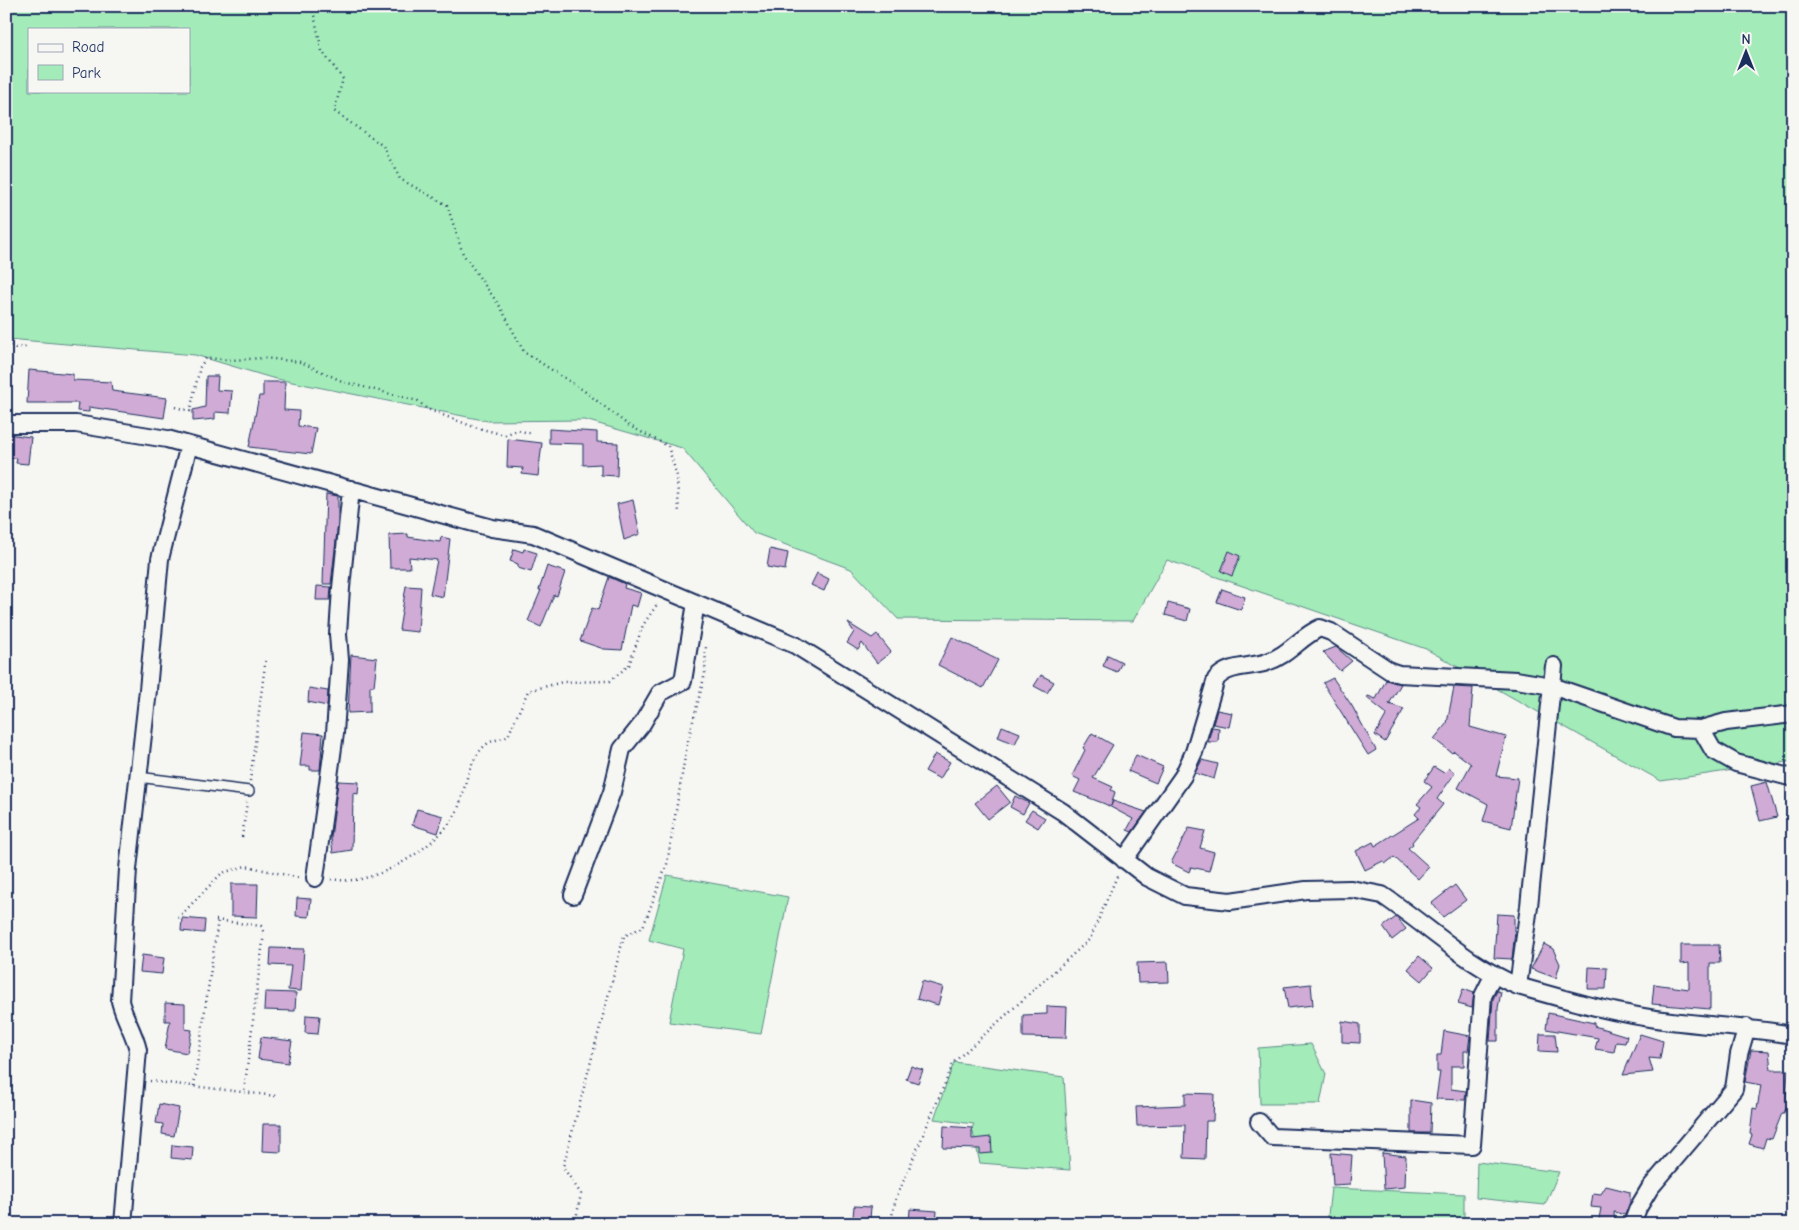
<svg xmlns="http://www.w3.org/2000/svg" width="1799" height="1230" viewBox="0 0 1799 1230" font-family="'Comic Neue',sans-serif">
<rect width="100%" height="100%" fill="#f6f6f2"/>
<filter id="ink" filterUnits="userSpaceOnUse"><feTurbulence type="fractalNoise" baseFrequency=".02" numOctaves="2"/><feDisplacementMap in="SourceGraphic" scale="10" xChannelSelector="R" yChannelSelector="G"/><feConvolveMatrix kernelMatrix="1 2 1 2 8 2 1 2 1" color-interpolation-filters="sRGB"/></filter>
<g filter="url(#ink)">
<path fill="#a3ebb8" stroke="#5f8d8b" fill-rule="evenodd" d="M6,6H1793V761L1661,781L1426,649L1167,560L1133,621L898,619L851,569L754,533L682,448L585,420L488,421L272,378L195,355L8,339L6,337ZM29,29H189V91H29Z
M667,875L788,897L761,1034L669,1022L683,949L649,940Z
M1311,1044L1326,1074L1320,1104H1260L1258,1048Z
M954,1062L1064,1077L1070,1170L980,1163L972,1128L974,1124L934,1119Z
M1477,1162L1559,1172L1545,1205L1476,1198Z
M1331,1188L1464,1194V1224H1327Z"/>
<path fill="#cfabd5" stroke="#1b2f5e" d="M29,370L73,374V380L111,382L112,391L167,398L164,418L89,407V412L77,411L78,403H27Z
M206,376H218L217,390L232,391L230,413L215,412V419L193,421V410L205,407Z
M263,382H285L284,410L299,411L298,426L316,428L311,454L249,447L259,396H263Z
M549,429L597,432V442L618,443L617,476L601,475V464L583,465V444L549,443Z
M6,434L31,437L28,464L16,463L17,458L6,459Z
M508,439L542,443L538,476L522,474L523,468L507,467Z
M326,494L338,496V523L331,584H323Z
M633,500L640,534L624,540L617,504Z
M408,534V537L440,542L441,537L450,539L443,597L430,594L437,560L409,557L410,568H390L389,535Z
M514,549L523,552L524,549L537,553L531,572L518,568V564L510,561Z
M770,549L788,553L785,570L767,567Z
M1229,551L1240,556L1232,576L1221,571Z
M547,566L565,572L557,596L554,595L541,627L528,621L541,590H539Z
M817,573L829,579L824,591L811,585Z
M609,577L625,584L624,588L641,593L637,607L631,605L622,650L604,649L580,641L592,608L598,610Z
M317,586L331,587L330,600H316Z
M406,586L421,587L418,632L399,630Z
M1222,589L1245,597L1241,610L1217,602Z
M1168,603L1190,609L1187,621L1165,615Z
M848,623L872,638L877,634L891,652L877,663L862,643L858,650L847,643L854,632Z
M952,637L998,660L983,688L938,665Z
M1336,647L1352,661L1340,671L1323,652Z
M351,655L377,658L374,686H370V712L348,713Z
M1108,655L1122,662L1117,672L1103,666Z
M1041,675L1054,682L1047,693L1034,686Z
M1333,678L1352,706L1376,750L1368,755L1323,683Z
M1386,680L1401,684L1389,704L1404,709L1385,742L1375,735L1387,714L1367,698L1368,696L1376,699Z
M1454,687L1473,688L1470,727L1506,737L1496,776L1518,778L1511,828L1483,821L1488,804L1458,788L1471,764L1454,751L1452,753L1434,739L1447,723Z
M309,688L328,691L327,706L308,702Z
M1217,710L1232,713L1229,727L1213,724Z
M1002,726L1020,733L1015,744L998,737Z
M1212,727L1219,728L1218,742H1208Z
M304,732L323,734L320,770H310V766H300Z
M1092,733L1113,745L1093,778L1113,787L1111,790L1115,792L1111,806L1113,801L1146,812L1132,832L1127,830L1133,819L1105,804L1074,792L1080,780L1072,776L1085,750L1083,748Z
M935,754L950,762L940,779L925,771Z
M1136,755L1163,767L1156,783L1128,771Z
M1202,760L1218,764L1214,779L1195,773Z
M1434,767L1444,773L1449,768L1455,773L1437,799L1443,804L1441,807L1412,842L1413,844L1408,848L1429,867L1418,879L1394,857L1385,864L1383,861L1365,870L1356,851L1373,842L1375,846L1419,818L1415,814L1421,807L1417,804L1432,787L1424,781Z
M338,781L359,782L358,794L353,793L352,850L333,853L331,838Z
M1767,782L1777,817L1760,821L1751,786Z
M997,786L1010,802L988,819L975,803Z
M1015,796L1029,803L1023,814L1010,807Z
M417,809L443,816L438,833L412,825Z
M1032,810L1045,818L1038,828L1025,820Z
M1189,828L1205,831L1200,848L1214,852L1209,871L1191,867L1189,872L1171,863Z
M231,884H258L257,917L231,916Z
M1455,885L1466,900L1443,917L1432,903Z
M297,898L311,899L309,917L296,916Z
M1497,914L1514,915V931H1515L1512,959L1494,958Z
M1396,917L1406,929L1392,940L1383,927Z
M182,918L205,920L204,933L181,931Z
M1544,944L1553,949L1560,964L1556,978L1531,969Z
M1681,945H1719L1720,963H1710V1009L1652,1004L1654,984L1689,989V963L1681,964Z
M271,948L304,949L301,991L288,990L291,966L270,965Z
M142,955L164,958L162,974L140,972Z
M1419,956L1433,968L1422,981L1408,969Z
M1168,962L1169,982L1138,983L1137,963Z
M1589,967L1607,968L1606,989H1588Z
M922,981L943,987L938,1005L917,999Z
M1311,984L1313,1005L1288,1008L1284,987Z
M1463,989L1474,993L1472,1008L1458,1004Z
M1497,991L1501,992L1498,1008V1041H1490L1493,999Z
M265,992L296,993L295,1011L264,1010Z
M165,1003L185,1004V1029L192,1030L187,1053L165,1049L170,1021H165Z
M1047,1006L1067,1007L1066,1038L1023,1037V1015L1047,1014Z
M1548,1013L1594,1023V1026L1627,1036L1625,1043L1616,1042L1614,1052L1595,1049L1598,1038L1546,1029Z
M306,1015L320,1016L318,1034L305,1033Z
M1342,1021L1360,1024V1043L1342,1042Z
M1444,1031L1470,1036L1468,1051H1464V1066H1451V1089L1466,1091L1465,1100L1436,1099L1440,1072H1437V1055H1441Z
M1540,1034H1555L1557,1052L1539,1051Z
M1640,1034L1663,1041L1660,1059L1649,1058L1653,1072L1623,1075Z
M261,1037L292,1041L288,1063L258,1059Z
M1751,1050L1769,1051L1771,1070H1788L1786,1100H1790L1784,1113H1782L1772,1139L1766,1138L1763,1148L1749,1144L1752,1135L1750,1134L1753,1108L1757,1109L1761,1085L1745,1082Z
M911,1066L923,1070L918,1083L906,1079Z
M1185,1093L1214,1094L1213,1121H1206L1205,1159L1184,1158L1185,1125L1137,1126L1136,1107L1185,1105Z
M1411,1100L1431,1103L1430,1133H1411Z
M159,1104L179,1108L174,1136L162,1134L163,1124L156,1123Z
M263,1124H281V1152L262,1151Z
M944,1126L972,1128V1139L991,1137L992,1153L980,1154V1149L943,1148Z
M172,1145L193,1147L192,1160L171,1158Z
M1331,1153L1352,1155L1350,1184L1333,1185Z
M1382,1153L1406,1156L1405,1187L1384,1189Z
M1606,1186L1630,1192V1202L1625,1215L1614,1212L1615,1224H1598L1601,1208L1591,1207L1593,1193L1601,1194Z
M854,1206L871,1207L870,1219L853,1217Z
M910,1209L937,1211L936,1224H909Z"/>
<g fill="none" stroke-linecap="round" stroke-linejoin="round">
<g stroke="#1b2f5e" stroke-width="12">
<path id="service" d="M138,777L249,791"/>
</g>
<g stroke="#1b2f5e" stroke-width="20">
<path id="minor" d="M6,424H76L167,439L492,528L533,534L795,645L1063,812L1147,877L1185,896L1230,901L1306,890L1351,889L1382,895C1427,925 1467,965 1518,986C1567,1000 1619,1015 1671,1021C1712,1026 1752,1028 1793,1035
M1701,729L1713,750L1736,763L1793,778
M1124,860L1183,776L1194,752L1216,679C1229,664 1250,668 1267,662C1288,656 1301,636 1320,628L1331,632L1390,671L1399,674L1516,680L1552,686L1674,728L1701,729L1726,722L1793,714
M315,878L335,733L340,660L338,634L341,588L351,489
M573,895L612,792L622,749L642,724L660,693L683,681L696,603
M1518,986L1529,906L1554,666
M1259,1122L1272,1137L1472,1145L1483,996L1494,974
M123,1224L138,1050C134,1032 124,1018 120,1001L128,869L148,690L160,559L189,445
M1632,1224L1638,1208L1650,1188L1734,1089L1739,1054L1747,1027"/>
</g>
<path stroke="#1b2f5e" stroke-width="2.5" stroke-dasharray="1 4" stroke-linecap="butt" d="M312,6L322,51L343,79L334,111L383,146L400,179L447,205L463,254L501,308L524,352L583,390L628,425L668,446L677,476L679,514
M6,343L15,348L26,347
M175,407L190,411L200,367L206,358L232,360L264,358L301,362L344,382L418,401L427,409L474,427L505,435L517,430L533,434
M250,781L266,657
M242,837L247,802
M331,879C343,881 356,881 368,877C397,870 442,840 456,813C467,790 465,762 487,744C492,740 502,739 508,736L528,691L563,682L610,681L629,665L643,625L658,603
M178,918L222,873L246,866L300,878
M216,920L261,926L264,933L244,1092
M150,1081L276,1096
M194,1086L218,920
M575,1224L581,1194L563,1167L624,936L643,927L667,864L687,745L705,674L706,644
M890,1224L896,1199L954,1062L1090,939L1118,874"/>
<use href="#service" stroke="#f6f6f2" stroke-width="9"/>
<use href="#minor" stroke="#f6f6f2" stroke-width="16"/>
</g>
</g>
<rect width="1799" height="1230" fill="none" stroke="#f6f6f2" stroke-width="25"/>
<rect x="12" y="12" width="1774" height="1205" fill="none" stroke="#1b2f5e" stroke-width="2" filter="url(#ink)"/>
<rect x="28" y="28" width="162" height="65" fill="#f6f6f2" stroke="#9ea6b7"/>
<rect x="38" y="44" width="25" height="8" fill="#f6f6f2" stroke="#9ea6b7"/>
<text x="72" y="52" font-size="15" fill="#1b2f5e">Road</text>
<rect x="38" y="65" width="25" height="15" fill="#a3ebb8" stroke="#9ea6b7"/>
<text x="72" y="78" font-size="15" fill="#1b2f5e">Park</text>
<g transform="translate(1746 52)" stroke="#f6f6f2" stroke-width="4" paint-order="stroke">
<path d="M0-4L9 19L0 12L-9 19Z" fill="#1b2f5e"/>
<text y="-8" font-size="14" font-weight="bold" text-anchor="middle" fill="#1b2f5e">N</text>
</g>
</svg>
